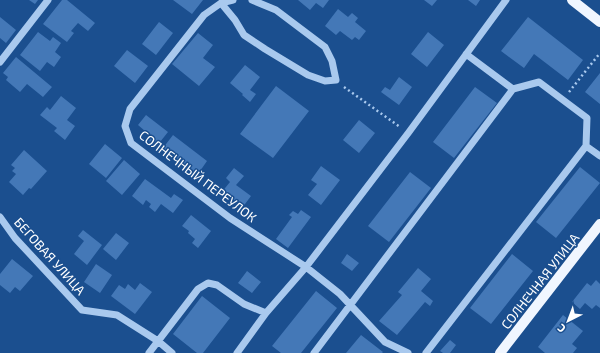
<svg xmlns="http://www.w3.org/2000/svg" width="600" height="353" viewBox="0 0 600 353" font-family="'Exo 2',sans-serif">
<rect width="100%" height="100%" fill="#1b4f8f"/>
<path fill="#4478b7" d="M29,0H38L35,4Z
M62,0H67L95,23L88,31L78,23L71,31L74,33L67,42L43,24Z
M173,0H203L192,14Z
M298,0H329L323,8L316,3L310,10Z
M424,0H437L432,6Z
M468,0H480L476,6Z
M338,9L348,17L352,13L358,18L355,22L366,31L359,40L355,37L352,40L340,31L336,35L325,26Z
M0,17L16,30L6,43L0,38Z
M528,17L583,60L568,80L534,54L524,68L501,51Z
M159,22L173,33L156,55L142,44Z
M38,32L50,41L53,37L61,43L55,52L61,57L54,67L47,62L40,71L20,55Z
M428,32L444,45L427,67L411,54Z
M198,33L213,45L203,58L215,67L199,86L172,64Z
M127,50L148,66L135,83L114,66Z
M16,57L52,87L43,97L27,84L20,92L6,80L8,77L3,73Z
M245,65L260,77L250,90L256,94L250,102L242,95L243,94L230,83Z
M600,73V104L585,92Z
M399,77L412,87L399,105L381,92L385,87L390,90Z
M276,86L309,111L273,158L240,134Z
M475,87L497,103L454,158L433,142Z
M61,96L76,108L67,120L75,126L65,140L54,131L57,128L40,115L47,107L50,110Z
M146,115L168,132L156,147L149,141L152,137L138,125Z
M359,120L375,133L359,153L343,140Z
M173,135L207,161L198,174L163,148Z
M105,144L122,158L106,178L89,164Z
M24,150L47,171L31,189L29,188L23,195L9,182L16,174L12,171L15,168L11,165Z
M124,160L140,174L122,195L106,181Z
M321,166L340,180L321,205L308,195L317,184L311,180Z
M580,167L600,183L556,238L536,222Z
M234,168L244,176L236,185L251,196L242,208L221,193L230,182L226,178Z
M410,172L431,188L389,242L368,226Z
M145,179L171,198L174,194L183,200L173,213L161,204L155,212L149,207L151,204L146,200L143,205L132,196Z
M301,210L311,217L288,248L276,239L292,217L289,215L293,211L298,214Z
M191,215L211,231L198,248L192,243L195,239L188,233L189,231L182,226Z
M83,230L102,245L87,265L74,254L84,241L78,236Z
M116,233L129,243L116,260L103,249Z
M347,254L359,263L352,271L341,263Z
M512,254L533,271L491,324L470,308Z
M12,259L33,276L20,291L15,287L10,293L0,285V274Z
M96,264L112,275L100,293L84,282Z
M418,268L431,279L421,291L433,301L430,306L425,302L397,335L379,321L402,295L398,292Z
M247,271L261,282L252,293L238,283Z
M596,280L600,284V308L596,305L592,309L585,303L580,309L572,302L587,283L591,286Z
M140,283L152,292L135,314L111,296L119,285L125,289L128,284L135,290Z
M316,291L337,308L301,353H281L272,346Z
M202,296L230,318L203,353H197L173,334Z
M563,315L583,331L572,344L577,348L573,353H545L538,347Z
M361,335L383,352L382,353H346Z
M450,340L456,345L450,353H443L440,351Z"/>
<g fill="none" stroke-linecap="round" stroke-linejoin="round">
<path stroke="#a9c9ee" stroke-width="2.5" stroke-dasharray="2 3" stroke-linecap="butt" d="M344,87L400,127
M569,92L600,53"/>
<path stroke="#a9c9ee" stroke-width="7" d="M233,0L221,3L204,15L130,109L125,126L131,143L230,218L306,267L340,294L385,342L408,353
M221,3L235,20L244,35L265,49L308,75L325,81L336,80L332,61L325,47L276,10L252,0
M466,54L513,89
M0,62L48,0
M586,146L600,156
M0,217L15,238L82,310L117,315L158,341L172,353
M149,353L198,289L208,283L217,285L244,304L266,313
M237,353L266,313L306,267L409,132L506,0
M314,353L513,89L539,82L587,118L586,146L426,353"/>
<path stroke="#f0f6ff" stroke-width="10" d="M572,0L600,22
M500,353L600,224"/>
</g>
<g text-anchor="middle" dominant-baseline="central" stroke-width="3" stroke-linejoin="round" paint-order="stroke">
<g font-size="13" fill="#fff" stroke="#1b4f8f">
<text transform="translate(198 176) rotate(37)">СОЛНЕЧНЫЙ ПЕРЕУЛОК</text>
<text transform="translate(50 256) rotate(48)">БЕГОВАЯ УЛИЦА</text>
<text transform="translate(540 281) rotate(-52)">СОЛНЕЧНАЯ УЛИЦА</text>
</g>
</g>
<g transform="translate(568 321) rotate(222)" stroke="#1b4f8f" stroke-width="3" paint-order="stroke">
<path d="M0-3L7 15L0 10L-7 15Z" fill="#ffffff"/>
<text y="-6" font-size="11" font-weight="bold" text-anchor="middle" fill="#ffffff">С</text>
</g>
</svg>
